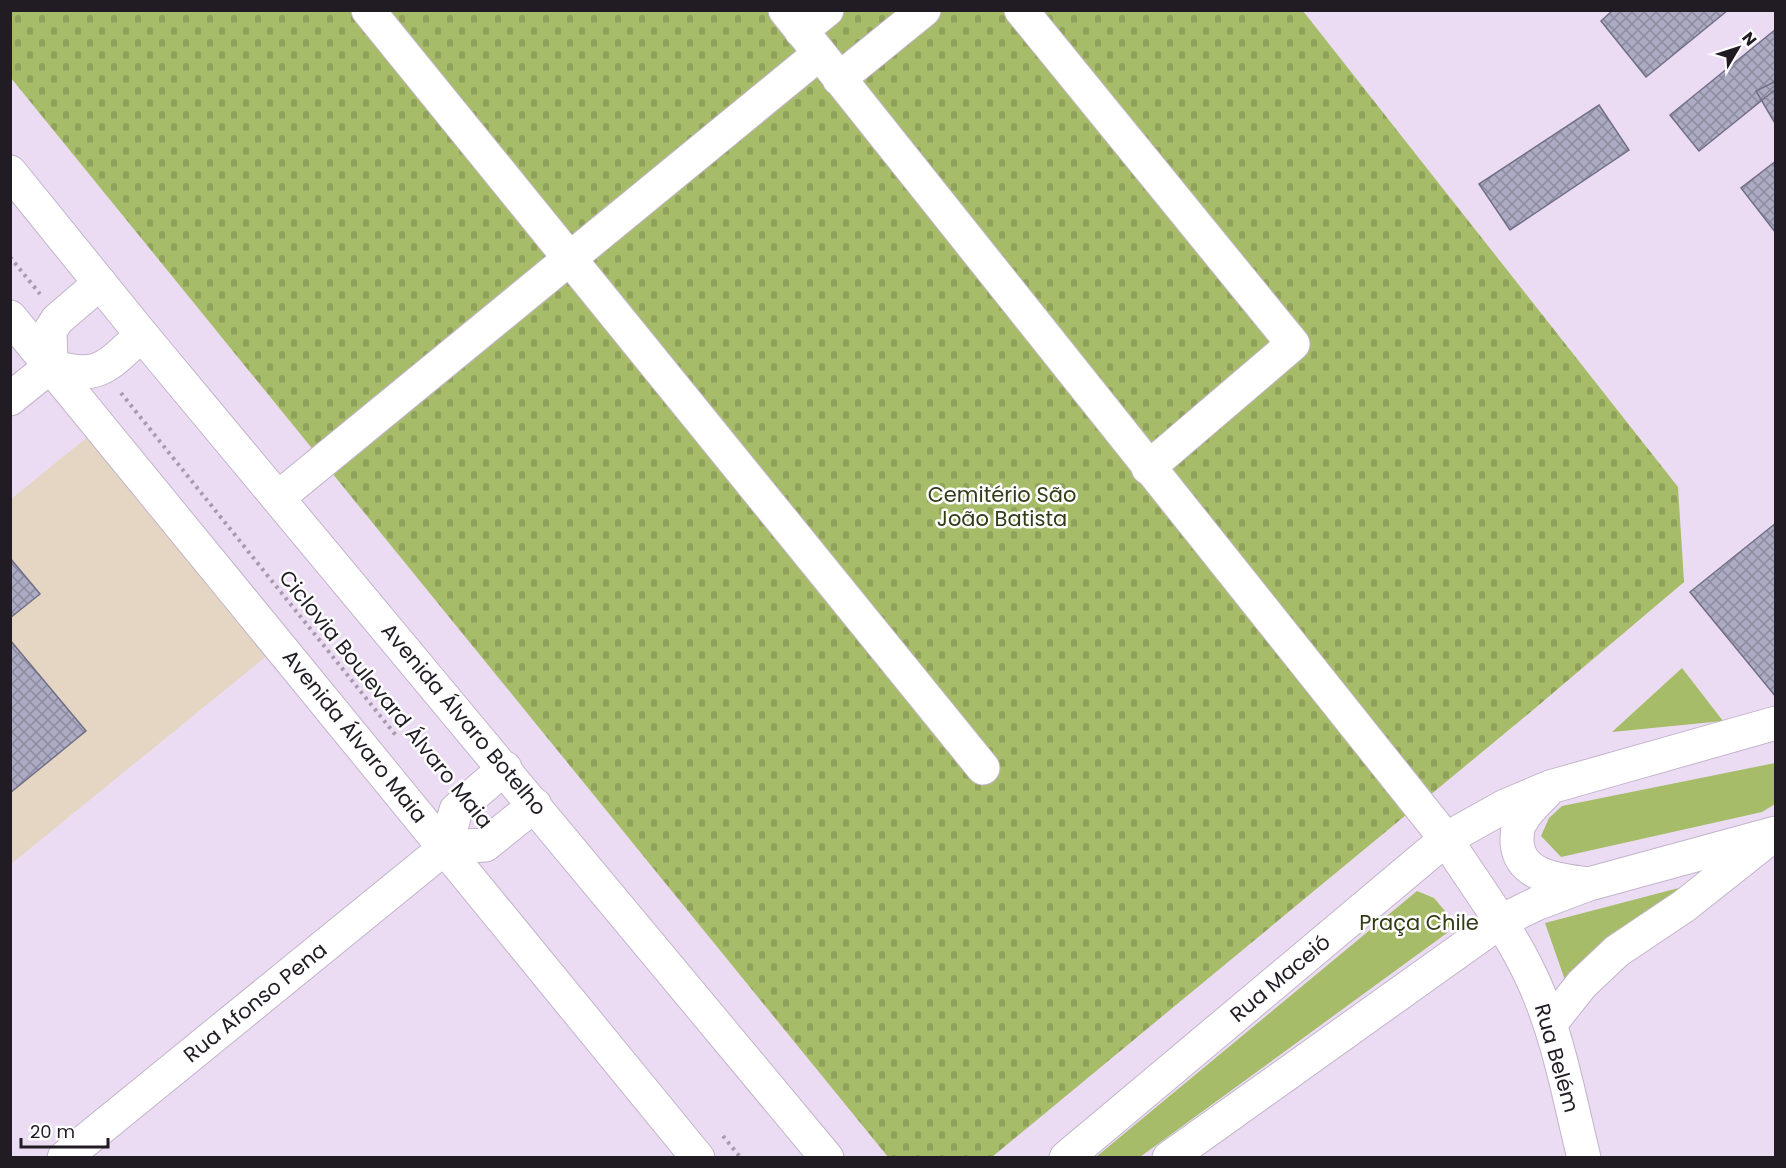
<svg xmlns="http://www.w3.org/2000/svg" width="1786" height="1168" viewBox="0 0 1786 1168" font-family="Poppins,sans-serif">
<defs>
<pattern id="cemetery-stones" width="16" height="16" patternUnits="userSpaceOnUse" patternTransform="scale(1.5)"><rect width="16" height="16" fill="#a6bc68"/><path d="M2 7V4a2 2 0 0 1 4 0v3zM10 15v-3a2 2 0 0 1 4 0v3z" fill="#8fa15a"/></pattern>
<pattern id="building-cross-hatch" width="8" height="8" patternUnits="userSpaceOnUse" patternTransform="scale(1.5)"><rect width="8" height="8" fill="#adabc3"/><path d="M0 0l8 8M0 8l8-8" fill="none" stroke="#8c8a9e"/></pattern>
</defs>
<rect width="100%" height="100%" fill="#ebdcf3"/>
<path fill="#e5d6c3" d="M90,435L268,655L11,864V499Z"/>
<path fill="url(#cemetery-stones)" d="M10,11H1303L1678,487L1684,582L1527,715L992,1157H888L11,78Z"/>
<path fill="#a6bc68" d="M1682,668L1723,721L1612,732Z
M1775,763V804L1762,812L1561,857L1541,836L1549,818L1562,806Z
M1694,884L1566,983L1545,923Z
M1417,891L1434,898L1451,918L1447,933L1140,1157H1096Z"/>
<path fill="url(#building-cross-hatch)" stroke="#716f85" stroke-width="1.5" d="M1613,10H1728L1646,77L1601,21Z
M1776,29V89L1699,151L1670,115Z
M1776,81V125L1756,91Z
M1599,105L1629,150L1510,230L1479,184Z
M1776,161V233L1741,188Z
M1776,523V697L1690,592Z
M10,558L40,594L10,618Z
M10,640L86,731L10,793Z"/>
<g fill="none" stroke-linecap="round" stroke-linejoin="round">
<g stroke="#c2b4ca" stroke-width="35">
<path id="minor" d="M368,10L983,768
M785,10L1446,839C1475,885 1508,927 1531,976C1558,1033 1569,1097 1584,1158
M1021,10L1293,344L1148,468
M801,31L827,10
M839,79L924,10
M51,366C101,381 106,366 142,335
M51,366L50,331L57,320L100,283
M10,399L51,366
M279,497L819,54
M446,847L456,810L505,768
M64,1158L446,847L485,845L535,805"/>
</g>
<g stroke="#c2b4ca" stroke-width="35">
<path id="major" d="M10,172L142,335L827,1158
M10,317L698,1158
M1547,791C1539,800 1528,809 1522,820C1517,826 1517,835 1517,843C1520,878 1561,880 1588,884
M1551,1023L1582,984L1617,951L1684,906L1766,841
M1066,1158L1446,839L1505,806L1550,787L1776,723
M1169,1158L1501,921L1536,904L1589,884L1776,833"/>
</g>
<path stroke="#a69aac" stroke-width="4" stroke-dasharray="3 4.5" stroke-linecap="butt" d="M10,257L40,294
M121,393L398,738
M723,1136L741,1158"/>
<use href="#minor" stroke="#fff" stroke-width="33"/>
<use href="#major" stroke="#fff" stroke-width="33"/>
</g>
<g text-anchor="middle" dominant-baseline="central" stroke-width="5" stroke-linejoin="round" paint-order="stroke">
<g font-size="21" fill="#333c18" stroke="#fff">
<text x="1002" y="494">Cemitério São<tspan x="1002" dy="24">João Batista</tspan></text>
<text x="1419" y="922">Praça Chile</text>
</g>
<g font-size="21" fill="#211c24" stroke="#fff">
<text transform="translate(386 699) rotate(51)">Ciclovia Boulevard Álvaro Maia</text>
<text transform="translate(464 719) rotate(50)">Avenida Álvaro Botelho</text>
<text transform="translate(355 736) rotate(51)">Avenida Álvaro Maia</text>
<text transform="translate(1280 978) rotate(-40)">Rua Maceió</text>
<text transform="translate(255 1002) rotate(-39)">Rua Afonso Pena</text>
<text transform="translate(1557 1058) rotate(74)">Rua Belém</text>
</g>
</g>
<rect width="1786" height="1168" fill="none" stroke="#211c24" stroke-width="24"/>
<g transform="translate(1738 48) rotate(51)" stroke="#ffffff" stroke-width="4.5" paint-order="stroke">
<path d="M0-4.5L10 22L0 15L-10 22Z" fill="#211c24"/>
<text y="-9" font-size="16" font-weight="bold" text-anchor="middle" fill="#211c24">N</text>
</g>
<path d="M21 1138v9h87v-9" fill="none" stroke="#211c24" stroke-width="3"/>
<text x="30" y="1138" font-size="18" fill="#211c24" stroke="#ffffff" stroke-width="4.5" paint-order="stroke">20 m</text>
</svg>
